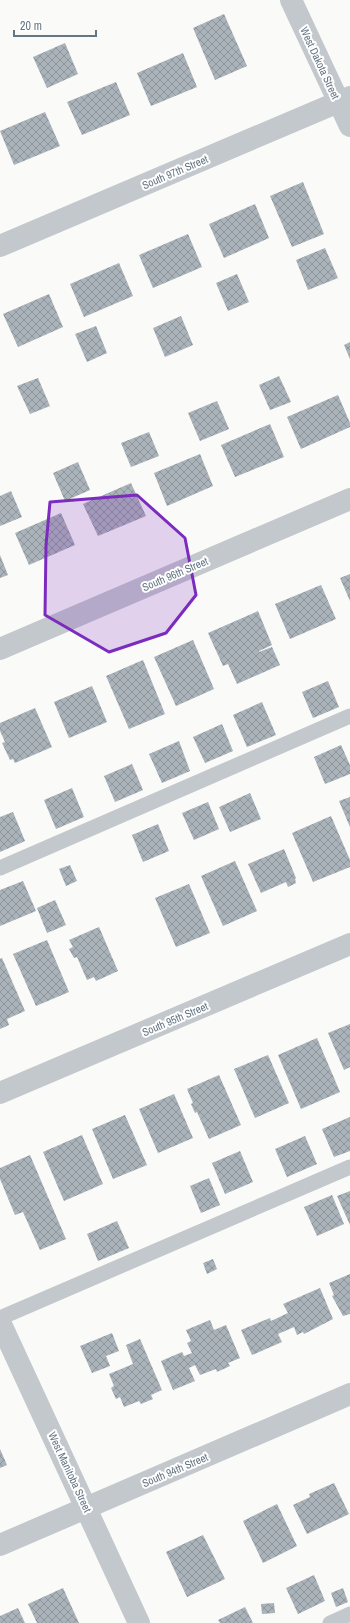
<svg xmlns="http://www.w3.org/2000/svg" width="350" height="1623" viewBox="0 0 350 1623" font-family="'Archivo Narrow',sans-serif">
<defs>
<pattern id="building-cross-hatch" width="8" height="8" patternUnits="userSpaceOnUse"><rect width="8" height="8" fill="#aab3b9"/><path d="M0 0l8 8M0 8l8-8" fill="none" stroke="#8e969c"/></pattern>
</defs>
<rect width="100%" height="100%" fill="#fafaf8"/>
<path fill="url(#building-cross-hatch)" d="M224,14L247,66L215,80L193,28Z
M65,43L78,74L47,88L33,57Z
M183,53L197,87L151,106L137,73Z
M116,82L130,115L82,135L67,102Z
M45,112L60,146L14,165L0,131Z
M303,182L324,234L292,247L270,196Z
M255,204L269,238L224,258L209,224Z
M188,234L202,267L153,288L139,255Z
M325,248L338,278L308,290L296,260Z
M119,263L133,296L84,317L70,284Z
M237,274L249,302L228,311L216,283Z
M49,294L63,327L18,347L3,314Z
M181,316L193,345L165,357L153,328Z
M96,326L107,353L87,362L75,334Z
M350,342V359L344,345Z
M279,376L291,402L270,410L259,385Z
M38,378L50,406L30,414L17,386Z
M338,395L350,423V427L301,449L287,417Z
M217,401L229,429L200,441L188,413Z
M270,424L284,457L235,477L221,445Z
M149,432L159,456L131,467L121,443Z
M200,454L213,486L167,506L154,473Z
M78,462L90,490L65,501L53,473Z
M131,483L146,516L98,536L83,504Z
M11,491L22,517L0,526V496Z
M61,513L75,545L29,565L15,533Z
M0,555L8,575L0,578Z
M350,574V601L340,578Z
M321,585L336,619L290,639L275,604Z
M258,611L272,645L259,651V652L272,647L280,665L237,684L228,664L223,666L208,633Z
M193,640L214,689L176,706L154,657Z
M143,660L165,714L129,729L106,676Z
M328,681L339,707L313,718L302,692Z
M92,686L107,722L69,738L54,702Z
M262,702L276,735L247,747L233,715Z
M35,708L52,747L15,763L13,759L10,760L2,743L5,742L0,731V723Z
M222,724L233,751L205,763L193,737Z
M179,741L190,771L162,783L149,754Z
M341,745L350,765V774L325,784L314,757Z
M132,764L143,790L115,802L104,776Z
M72,788L84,817L56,829L44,800Z
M250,793L261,819L230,832L219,807Z
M350,797V827L339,801Z
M208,802L219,829L194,840L182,813Z
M13,812L25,841L0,852V817Z
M331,816L350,860V867L313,882L292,833Z
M158,824L169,851L143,862L132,835Z
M284,849L296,878L295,879L296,883L288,887L286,882L261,893L248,864Z
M235,861L257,911L223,926L201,876Z
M70,865L77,881L66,886L59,869Z
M23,881L36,911L0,926V890Z
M189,884L210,933L176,947L155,898Z
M55,900L66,925L47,933L37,908Z
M99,927L118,971L96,981L94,977L87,980L77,957L74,958L69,949L73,947L69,940Z
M47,940L69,992L36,1006L13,954Z
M2,958L25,1011L7,1019L9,1025L0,1029V959Z
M350,1024V1067L344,1070L328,1033Z
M317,1038L340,1092L301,1109L278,1055Z
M268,1055L289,1103L255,1118L234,1069Z
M219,1075L241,1125L209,1139L197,1112L195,1113L191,1104L193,1103L187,1089Z
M174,1094L193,1138L158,1153L139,1109Z
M125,1115L147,1165L113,1179L92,1129Z
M350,1117V1151L334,1157L322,1129Z
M82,1135L103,1184L64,1201L43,1152Z
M305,1136L317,1164L287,1177L275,1149Z
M240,1151L253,1182L225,1194L212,1163Z
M30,1155L66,1239L40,1250L23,1212L15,1215L0,1179V1168Z
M209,1178L220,1205L201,1213L190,1186Z
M350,1191V1225L337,1196Z
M332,1195L344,1224L317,1236L304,1207Z
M117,1221L129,1248L98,1261L87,1234Z
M213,1259L217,1269L207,1274L203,1263Z
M350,1274V1314L343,1316L332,1296L334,1295L329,1283Z
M320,1288L333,1319L304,1334L303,1332L297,1335L294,1327L278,1334L282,1342L252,1355L241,1330L270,1318L271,1321L288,1313L283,1304Z
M210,1320L214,1330L226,1325L240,1358L228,1363L230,1366L217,1372L216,1369L200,1375L195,1365L189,1368L195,1381L173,1390L161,1361L182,1352L184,1356L192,1353L187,1343L191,1341L186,1330Z
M112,1333L119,1351L106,1356L110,1366L92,1373L80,1346Z
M140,1339L162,1390L151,1395L153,1399L141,1404L139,1401L124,1407L120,1397L116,1399L111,1388L114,1386L109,1374L133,1364L126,1345Z
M0,1449L7,1465L0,1468Z
M334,1483L349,1514L307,1534L293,1505L310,1497L309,1494Z
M277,1504L297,1546L263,1563L243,1521Z
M203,1535L225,1579L187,1597L166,1552Z
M314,1575L325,1601L298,1614L286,1588Z
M63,1588L79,1623H37L28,1604Z
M343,1588L348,1602L336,1607L331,1593Z
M274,1603L275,1613L262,1614L261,1604Z
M245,1607L253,1623H220L218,1620Z
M18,1608L25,1623H0V1616Z"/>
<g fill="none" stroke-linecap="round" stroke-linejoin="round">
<path stroke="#c3c8cc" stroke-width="15" d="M0,868L350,716
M0,1318L350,1167
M330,1623L350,1614"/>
<path stroke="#c3c8cc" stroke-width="22" d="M291,0L350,126
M0,246L350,97
M0,649L350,499
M0,1093L350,944
M0,1322L139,1623
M0,1545L350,1394"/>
</g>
<path fill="#7b2cbf" fill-opacity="0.2" stroke="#7b2cbf" stroke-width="3" stroke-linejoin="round" d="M137,495L185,538L196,595L166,633L109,652L45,615L46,545L50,502Z"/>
<g text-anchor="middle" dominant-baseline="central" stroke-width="4" stroke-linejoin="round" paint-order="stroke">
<g font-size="11" fill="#657683" stroke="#fff">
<text transform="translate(320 63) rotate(65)">West Dakota Street</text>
<text transform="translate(175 172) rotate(-23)">South 97th Street</text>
<text transform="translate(175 574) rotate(-23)">South 96th Street</text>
<text transform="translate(175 1019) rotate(-23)">South 95th Street</text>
<text transform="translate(175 1470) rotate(-23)">South 94th Street</text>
<text transform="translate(70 1472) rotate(65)">West Manitoba Street</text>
</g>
</g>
<path d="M14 30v6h82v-6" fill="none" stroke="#657683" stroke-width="2"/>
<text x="20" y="30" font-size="12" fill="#657683" stroke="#ffffff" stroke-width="3" paint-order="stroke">20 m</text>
</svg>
